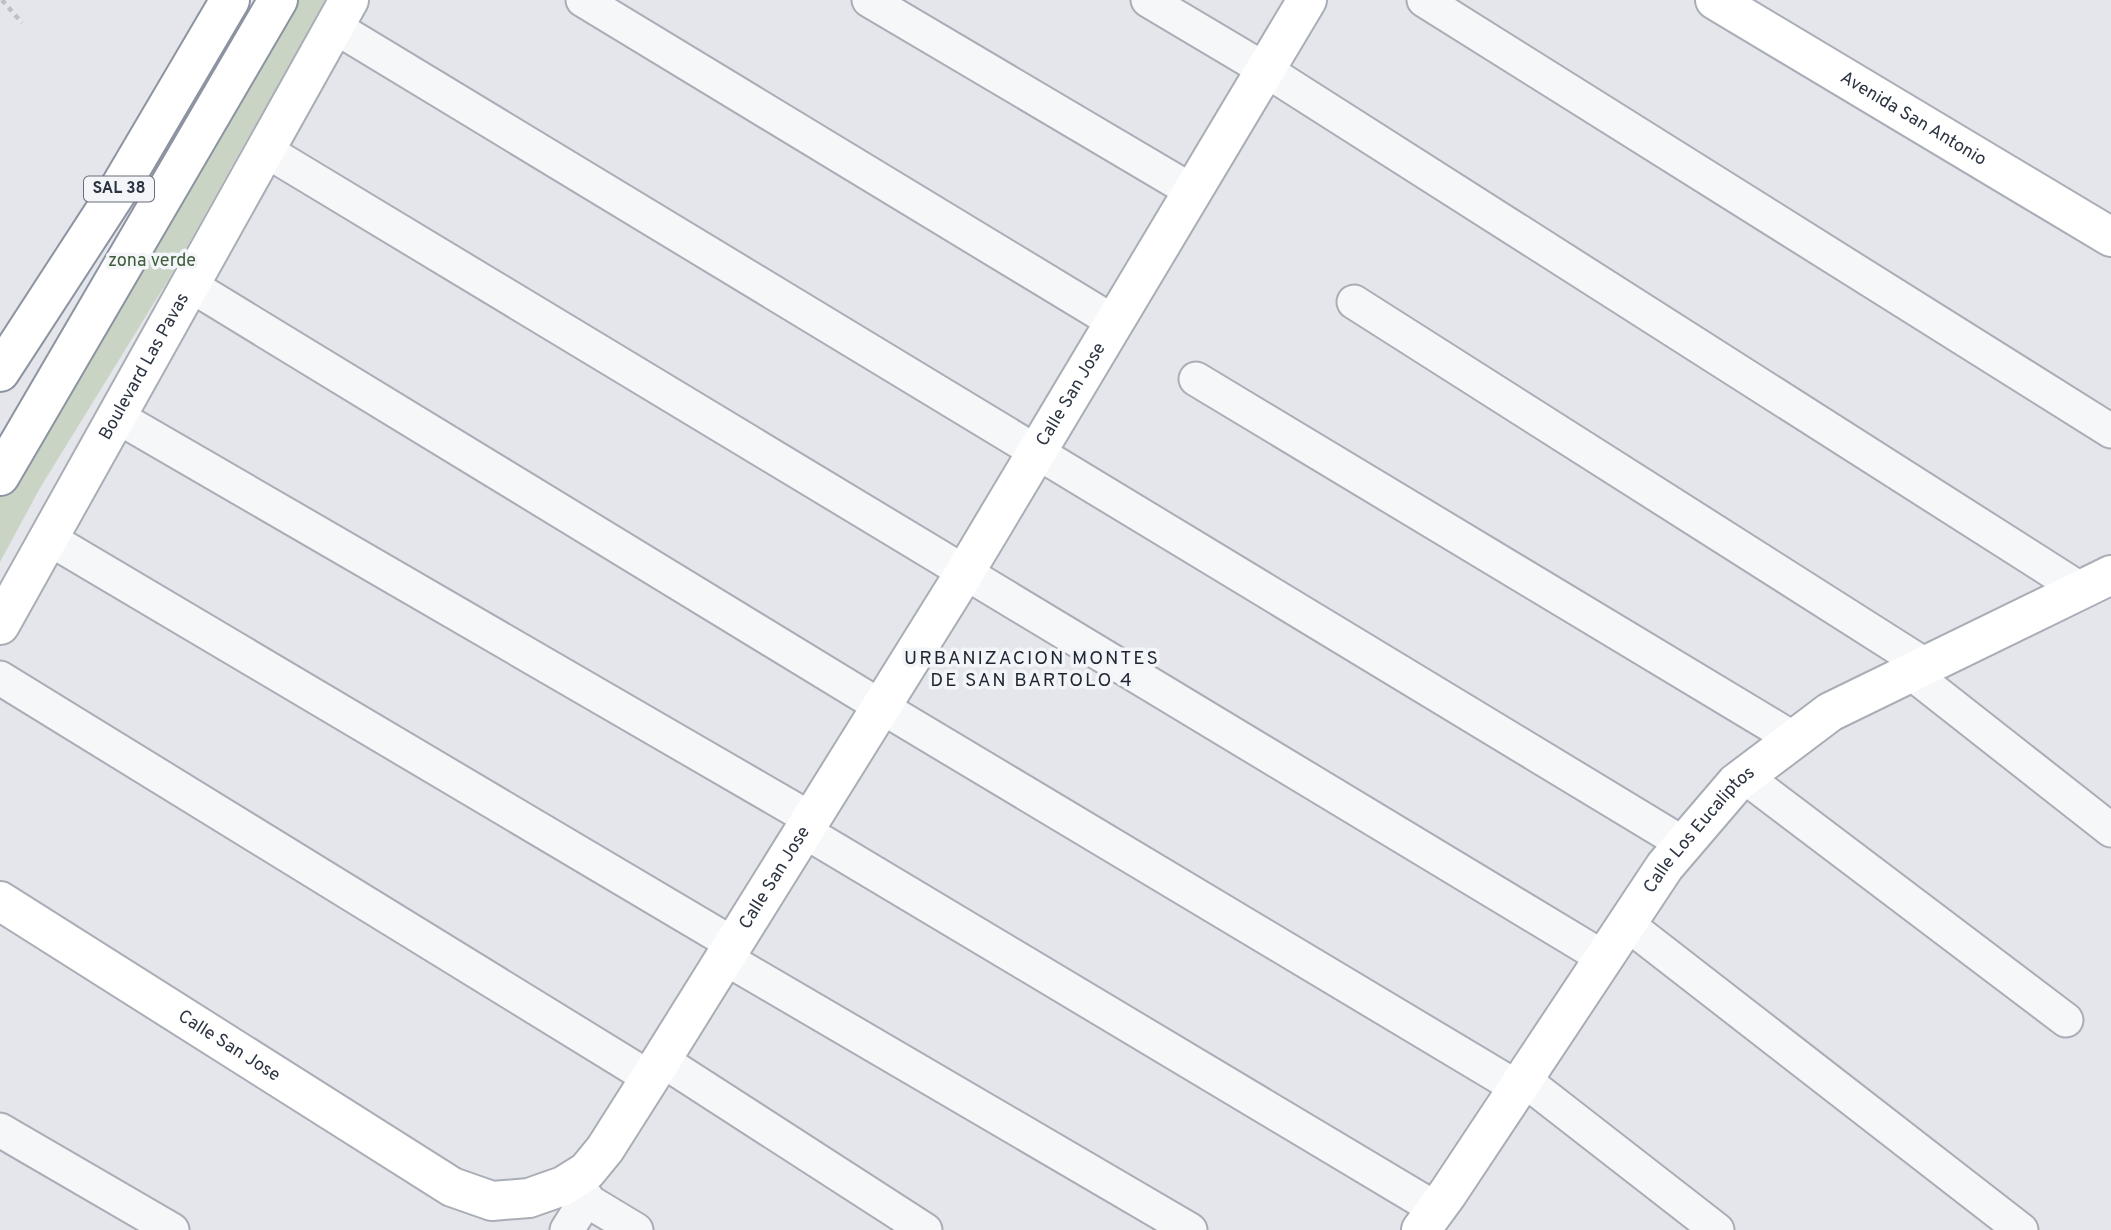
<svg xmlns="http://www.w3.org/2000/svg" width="2111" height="1230" viewBox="0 0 2111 1230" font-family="Overpass,sans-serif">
<rect width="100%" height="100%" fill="#e4e6eb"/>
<path fill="#c9d4c5" d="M278,0H325L170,277L40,488L0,562V476Z"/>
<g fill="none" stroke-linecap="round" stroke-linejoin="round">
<g stroke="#a9adb5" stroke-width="37">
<path id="street" d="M583,0L1114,322
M869,0L1192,191
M1148,0L1264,69L2080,589
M1424,0L2111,431
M335,27L1684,844
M265,150L1604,958
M190,285L880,706L1518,1088
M1354,302L1925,665
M1196,379L1794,739
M116,416L811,819
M48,538L733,944
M1910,672L2111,830
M0,678L650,1078
M1745,777L2066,1020
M804,831L1436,1209
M1627,924L2021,1230
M725,958L1190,1230
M660,1059L925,1230
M1523,1079L1717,1230
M0,1130L172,1230
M563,1186L636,1230
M567,1230L587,1198"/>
</g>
<g stroke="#a9adb5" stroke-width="42">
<g id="secondary">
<path id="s1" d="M1715,0L2111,237"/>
<path id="s2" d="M0,625L349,0"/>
<path id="s3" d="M0,901L452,1187L492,1201L529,1198L563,1186L587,1171L605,1149L650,1078L965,572L1307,0"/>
<path id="s4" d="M1421,1230L1448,1193L1665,866L1736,783L1830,712L2111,575"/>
</g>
</g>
<g stroke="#8c94a1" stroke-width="42">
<path id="highway" d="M0,372L117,192L230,0
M0,476L278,0"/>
</g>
<path stroke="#bdc0c6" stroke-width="4.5" stroke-dasharray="5 5" stroke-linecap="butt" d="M2,0L22,23"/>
<use href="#street" stroke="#f6f7f9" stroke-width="33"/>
<use href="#secondary" stroke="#fff" stroke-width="38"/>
<use href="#highway" stroke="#fff" stroke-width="38"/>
</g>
<g text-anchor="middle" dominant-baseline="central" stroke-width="7" stroke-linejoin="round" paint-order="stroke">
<rect fill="#f3f5f8" stroke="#686e79" stroke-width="2" x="84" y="176.5" width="70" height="25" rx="5"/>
<g font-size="16" font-weight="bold" fill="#2c3442">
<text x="119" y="189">SAL 38</text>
</g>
<g font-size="18" fill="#2c3442" stroke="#f3f5f8">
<text stroke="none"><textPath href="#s1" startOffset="231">Avenida San Antonio</textPath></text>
<text stroke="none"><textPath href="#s2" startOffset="296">Boulevard Las Pavas</textPath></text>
<text stroke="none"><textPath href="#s3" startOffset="1594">Calle San Jose</textPath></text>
<text stroke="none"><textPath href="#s4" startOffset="488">Calle Los Eucaliptos</textPath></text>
<text stroke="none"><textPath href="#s3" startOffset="1027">Calle San Jose</textPath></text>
<text stroke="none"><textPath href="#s3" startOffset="271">Calle San Jose</textPath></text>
</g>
<g font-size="18" fill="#405d3a" stroke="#f3f5f8">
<text x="152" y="261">zona verde</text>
</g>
<g font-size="19" letter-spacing="2" fill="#1e2533" stroke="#f3f5f8">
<text x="1032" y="659">URBANIZACION MONTES<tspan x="1032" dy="22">DE SAN BARTOLO 4</tspan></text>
</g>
</g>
</svg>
